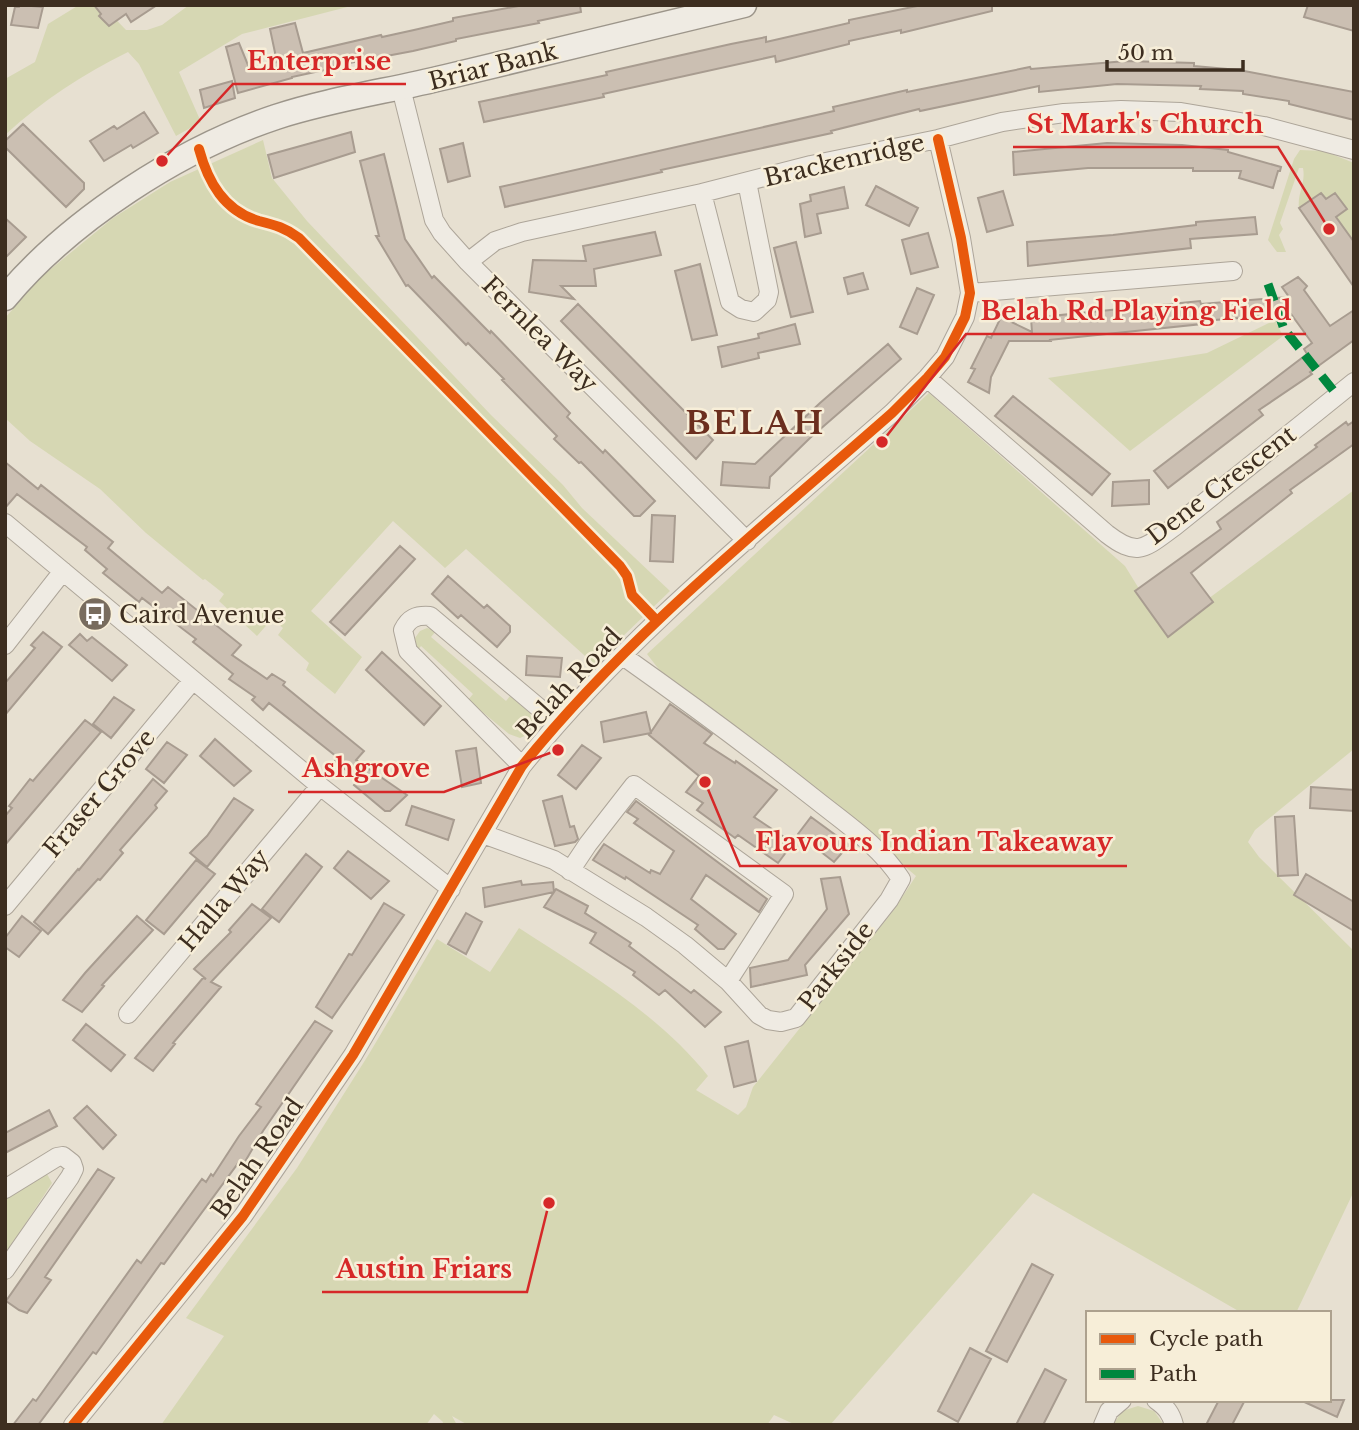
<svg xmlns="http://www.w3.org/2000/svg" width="1359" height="1430" viewBox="0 0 1359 1430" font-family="'Libre Baskerville',serif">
<rect width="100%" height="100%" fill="#e7e0d1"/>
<path fill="#d6d7b3" d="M79,5H102L126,30H147L162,25L189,5H355L242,34L179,72L201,122L176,136L139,64L128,52C83,74 42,101 5,135V79L35,62L48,24Z
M263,140L272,178L307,221L491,415L563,485L582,508L670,591L594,664L466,549L445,568L393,521L311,611L362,657L335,694L306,670L309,663L278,635L283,628L272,619L257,636L219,601L224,594L205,579L203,580L146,533L100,489L30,441L5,418V318L41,277L113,218L170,182Z
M1300,150L1324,151L1354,163V242L1336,217L1346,209L1335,193L1326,199L1321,193L1299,208C1297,194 1306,183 1303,168H1299L1280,223L1283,229L1279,235L1286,252H1277L1268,240L1294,159Z
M1275,320L1283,336L1130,451L1048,378L1207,353Z
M929,393L1125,566L1165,631L1354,490V749L1255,830L1248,842L1259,857L1354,951V1191L1296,1313H1242L1033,1193L830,1425H796L774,1415L767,1425H468L452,1416L457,1425H442L443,1422L434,1414L426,1425H161L224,1336L186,1318L297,1168L369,1054L437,939L490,972L519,928C584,970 659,1014 708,1076L696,1090L738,1115L746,1107L753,1087L893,911L916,876L814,790L664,676L647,654Z
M427,628L436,631L431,637L506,701L510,696L530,713L533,723L529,734L520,738L509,734L468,700L473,694L421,646L417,651L415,638L420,631Z
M47,1174L52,1183L5,1255V1197Z
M1138,1406L1154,1411L1164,1425H1113L1122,1411Z"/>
<path fill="#cbbfb2" stroke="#a89c90" stroke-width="2" d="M20,5L43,7L38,28L11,25L15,7H19Z
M94,5H157L131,22L126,14L109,26L99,16L101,14Z
M524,5H580L581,12L538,21L539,23L456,39V41L413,51L328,67L329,69L292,77V78L238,93L226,47L239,43L250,70L277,62L270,29L295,23L303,53L381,35L382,37L414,30L453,21V18Z
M922,5H992V11L901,33V30L849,41V44L776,62L775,56L603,94L604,97L484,122L479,102L607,75L606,72L731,44L766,37V42L849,23V20Z
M1308,5H1354V31L1304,17Z
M1126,61L1194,63V66L1239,70L1354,92V120L1289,104V101L1243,94V91L1200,89L1201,86L1117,84L1039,92V86L920,111L919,109L831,131L832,133L661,170L662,172L505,207L500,187L834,111L833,107L907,90V92L1030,67L1031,69Z
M232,81L235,98L204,108L200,90Z
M144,112L158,133L133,148L131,145L104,161L90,141L114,126L117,129Z
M23,124L84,183V189L66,207L5,147V141Z
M351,132L355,152L274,178L268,155Z
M463,143L470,176L448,182L440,149Z
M1107,143L1182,145L1228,150V152L1281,167L1280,171H1278L1273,188L1239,178L1241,171H1193V168H1088L1014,175L1013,152Z
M384,154L405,239L432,278L434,276L490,333L491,331L570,413L567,417L603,453L605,450L655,501L640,516H634L581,462L579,463L554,439L557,436L502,380L504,379L468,343L466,345L408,285L406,286L376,236H379L360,161Z
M876,186L918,208L909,226L866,205Z
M844,187L848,208L817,214L821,233L805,237L800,204L811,201L810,195Z
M1003,191L1013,225L987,232L978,198Z
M1321,193L1326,199L1335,193L1347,209L1336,217L1354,242V287L1299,208Z
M1255,217L1257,234L1190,239L1191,248L1028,266L1027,242L1113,235L1196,225V222Z
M5,218L26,237L5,258Z
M655,232L661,255L594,269L596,286H561L574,299L529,292L533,260L586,261L583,246Z
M928,233L938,267L911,274L902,240Z
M796,242L813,312L791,317L774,248Z
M700,264L717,335L692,340L675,271Z
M863,273L868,289L848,294L844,278Z
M1298,277L1307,286L1304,290L1330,326L1354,310V340L1310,372L1312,374L1259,410L1263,415L1168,488L1154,471L1307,354L1304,349L1312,343L1291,314L1202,321V324L1049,340L1052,341H1009L991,377L989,393L968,382L975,369L971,368L987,336L991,338L1001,317L1032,332L1031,318L1200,301L1201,304L1289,297L1282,287Z
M917,288L934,295L917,334L900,327Z
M578,304L713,440L696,459L561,321Z
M795,324L800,344L758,353L759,358L722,367L718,347L759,338L758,334Z
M888,344L901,359L810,438L770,477L769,488L721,485L723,462L755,464L820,403Z
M1013,396L1110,474L1092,495L995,416Z
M1354,421V444L1290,490L1292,493L1191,573L1213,602L1168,637L1135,591L1221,529L1217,522L1317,447L1315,445L1346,422L1348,425Z
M5,462L38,489L41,485L113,542L108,548L162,593L168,587L241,645L232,655L267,679L272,674L285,682L283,685L364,751L356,760L407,795L390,811H385L354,785L358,780L335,761L337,757L269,703L263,710L252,700L255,697L229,679L233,674L193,642L196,639L142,598L139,602L103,573L107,569L85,550L87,547L17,494L5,508Z
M1149,480V504L1112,506L1113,482Z
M652,515L675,516L673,562L650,561Z
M400,546L415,559L345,635L330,622Z
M448,576L484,608L487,605L510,626V632L497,647L461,615L458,618L432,594Z
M43,632L62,647L5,715V683L35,648L31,645Z
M80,634L87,641L92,637L127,665L112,681L69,645Z
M382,652L441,706L424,725L366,670Z
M527,656L562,658L560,677L526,675Z
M114,697L134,710L111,738L93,724Z
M670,704L712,734L704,743L735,763L736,761L777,790L754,817L793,843L778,863L738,835L735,838L697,810L703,803L686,792L699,776L649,735Z
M646,712L651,733L604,742L601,722Z
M85,720L101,732L5,845V816L12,808L9,806L30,779L33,781Z
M215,739L251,771L234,786L200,756Z
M167,742L187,755L164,783L146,769Z
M582,745L601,758L576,789L558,775Z
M476,748L481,783L462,787L456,751Z
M153,779L167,791L155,805L157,808L120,850L123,853L100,880L98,879L48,934L34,922L78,869L79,870Z
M1311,787L1354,790V811L1310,808Z
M562,796L570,827L574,826L578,839L575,842L555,846L543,801Z
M234,798L253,810L207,867L190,853L207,836Z
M636,801L767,899L759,912L706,875L691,899L736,934L724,949H718L695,929L698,925L626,877L625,879L593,860L604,844L650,873L651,870L660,874L674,851L634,823L638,819L627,812Z
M412,806L454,820L448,840L406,825Z
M1294,816L1298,875L1278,876L1275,817Z
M811,817L849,845L834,862L798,834Z
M348,851L389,881L371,899L334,868Z
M306,854L322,867L279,922L262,909Z
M196,860L215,874L164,934L146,920Z
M1306,874L1354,902V931L1294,895Z
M840,877L849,914L805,965L807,975L751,987L750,968L788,960L827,909L821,879Z
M521,881L522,885L553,882L554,892L556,889L588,906L585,913L631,943L629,946L691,993L694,990L721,1012L705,1027L665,990L659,995L633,975L635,972L590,943L596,933L544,907L554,892L485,907L483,888Z
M384,903L404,915L332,1018L316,1007L349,954L352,955Z
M252,904L271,918L211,982L221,987L173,1043L175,1044L153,1071L135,1058L203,978L206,979L194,969L231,932L229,930Z
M466,913L482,922L466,954L448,944Z
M22,916L41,931L19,957L5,947V938Z
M137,916L153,930L102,985L104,986L82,1012L63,1000L85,973Z
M315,1021L332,1031L263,1131L243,1165L239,1162L164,1264L161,1263L96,1354L93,1352L38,1425H13L33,1399L36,1401L137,1260L141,1263L202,1179L206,1182L211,1174L213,1176L239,1136L261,1107L256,1104Z
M86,1024L125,1055L111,1071L73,1040Z
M748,1041L756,1081L734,1087L725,1047Z
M87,1106L116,1135L103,1149L74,1118Z
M49,1110L57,1126L5,1153V1133Z
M98,1169L114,1178L45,1277L51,1280L27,1313L19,1310L6,1301Z
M1032,1264L1053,1275L1007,1362L986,1351Z
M970,1348L991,1359L958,1422L938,1411Z
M1045,1369L1066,1380L1043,1425H1016Z
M1219,1400H1245L1232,1425H1206Z
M1300,1400H1344L1337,1417Z"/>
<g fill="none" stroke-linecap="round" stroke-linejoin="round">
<g stroke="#ada599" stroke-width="20">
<path id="street" d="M401,88L434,220L442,233L468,262L747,541
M702,193L730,302L741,309L754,312L767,300L769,292L747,182
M468,262L495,241L522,232L702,193L811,165L938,139L1002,122L1064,113L1121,110L1181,112L1264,126L1354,150
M970,293L1233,271
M927,378L1107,534C1138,558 1145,548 1174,527L1354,382
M5,523L320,786L451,889
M5,645L63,571
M522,766L408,651L403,630C409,618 416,615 430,616L557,723
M483,834L554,860L646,917L685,945L728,981L759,1015L768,1020L781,1022L796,1018L889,900L901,879C880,846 845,823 815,799C752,749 688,702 623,656
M570,871L588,844L634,785L784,894L728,981
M5,906L193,680
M128,1014L320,786
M5,1189L57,1157L63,1156L72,1163L74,1169L70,1177L5,1270
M1156,1400C1166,1407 1171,1413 1174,1425
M73,1425L243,1216L353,1055L522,766C629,633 765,525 892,413L927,378L945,357L965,317L970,293L961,238L938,139
M1103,1425L1109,1411L1122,1400"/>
</g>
<g stroke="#9c958a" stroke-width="27">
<path id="secondary" d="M5,298C70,220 180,149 276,117C331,99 389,91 446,77C545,53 645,29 744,5"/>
</g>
<use href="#street" stroke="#efebe3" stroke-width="18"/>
<use href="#secondary" stroke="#efebe3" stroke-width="24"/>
<path stroke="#00873e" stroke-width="9" stroke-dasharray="18 9" stroke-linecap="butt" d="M1268,284L1284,329L1337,395"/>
<g stroke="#f7eed8" stroke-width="15">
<path id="cycleway" d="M199,149C208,182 224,211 259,221C275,225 286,228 299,238L620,566L627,576L632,595L657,621
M73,1425L243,1216L353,1055L522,766C629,633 765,525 892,413L927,378L945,357L965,317L970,293L961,238L938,139"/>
</g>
<use href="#cycleway" stroke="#e8590c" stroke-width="10"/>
</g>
<defs>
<g id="bus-disc" transform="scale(1.75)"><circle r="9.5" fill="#786c5e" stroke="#f7eed8"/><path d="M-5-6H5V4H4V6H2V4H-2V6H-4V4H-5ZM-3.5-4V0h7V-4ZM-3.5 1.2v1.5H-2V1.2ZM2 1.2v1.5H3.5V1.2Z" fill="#fff"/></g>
</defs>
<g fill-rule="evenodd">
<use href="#bus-disc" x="95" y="614"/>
</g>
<g text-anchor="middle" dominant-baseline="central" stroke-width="5" stroke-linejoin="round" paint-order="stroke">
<g font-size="24" fill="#3d2e20" stroke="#f7eed8">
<text transform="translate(493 66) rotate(-14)">Briar Bank</text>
<text transform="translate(844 160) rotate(-13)">Brackenridge</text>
<text transform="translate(540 334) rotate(45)">Fernlea Way</text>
<text transform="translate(1221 485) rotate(-37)">Dene Crescent</text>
<text transform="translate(569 683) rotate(-47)">Belah Road</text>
<text transform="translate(99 793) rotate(-50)">Fraser Grove</text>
<text transform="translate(224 900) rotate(-50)">Halla Way</text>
<text transform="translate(836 966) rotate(-52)">Parkside</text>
<text transform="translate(257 1158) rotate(-55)">Belah Road</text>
</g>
<g font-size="24" fill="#3d2e20" stroke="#f7eed8" text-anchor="start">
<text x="119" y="614">Caird Avenue</text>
</g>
<g font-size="32" font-weight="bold" letter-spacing="2" fill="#6b2e1e" stroke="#f7eed8">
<text x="755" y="423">BELAH</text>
</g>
</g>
<path fill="none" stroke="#d62828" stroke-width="2.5" d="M162 161L233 84H406M1329 229L1278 147H1013M882 442L966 334H1306M558 750L444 792H288M705 782L740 866H1127M549 1203L527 1292H322"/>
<g fill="#d62828" stroke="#f7eed8" stroke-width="2.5">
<circle cx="162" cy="161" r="7"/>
<circle cx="1329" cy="229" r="7"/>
<circle cx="882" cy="442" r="7"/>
<circle cx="558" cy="750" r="7"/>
<circle cx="705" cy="782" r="7"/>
<circle cx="549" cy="1203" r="7"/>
</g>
<g font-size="26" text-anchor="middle" font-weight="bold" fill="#d62828" stroke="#f7eed8" stroke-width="5" stroke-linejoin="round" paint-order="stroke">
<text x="319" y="70">Enterprise</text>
<text x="1145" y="133">St Mark's Church</text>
<text x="1136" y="320">Belah Rd Playing Field</text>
<text x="366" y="777">Ashgrove</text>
<text x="934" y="851">Flavours Indian Takeaway</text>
<text x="424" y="1278">Austin Friars</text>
</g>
<rect width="1359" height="1430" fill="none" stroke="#3d2e20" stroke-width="14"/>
<rect x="1086" y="1311" width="245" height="91" fill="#f7eed8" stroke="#ada18e" stroke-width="2"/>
<rect x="1100" y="1334" width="35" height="10" fill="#e8590c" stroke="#ada18e" stroke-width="2"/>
<text x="1149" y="1346" font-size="21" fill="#3d2e20">Cycle path</text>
<rect x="1100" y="1369" width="35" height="10" fill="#00873e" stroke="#ada18e" stroke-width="2"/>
<text x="1149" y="1381" font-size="21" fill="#3d2e20">Path</text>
<path d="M1107 60v10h136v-10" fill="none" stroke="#3d2e20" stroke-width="3.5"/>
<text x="1118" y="60" font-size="21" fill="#3d2e20" stroke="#f7eed8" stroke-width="5" paint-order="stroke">50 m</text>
</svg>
